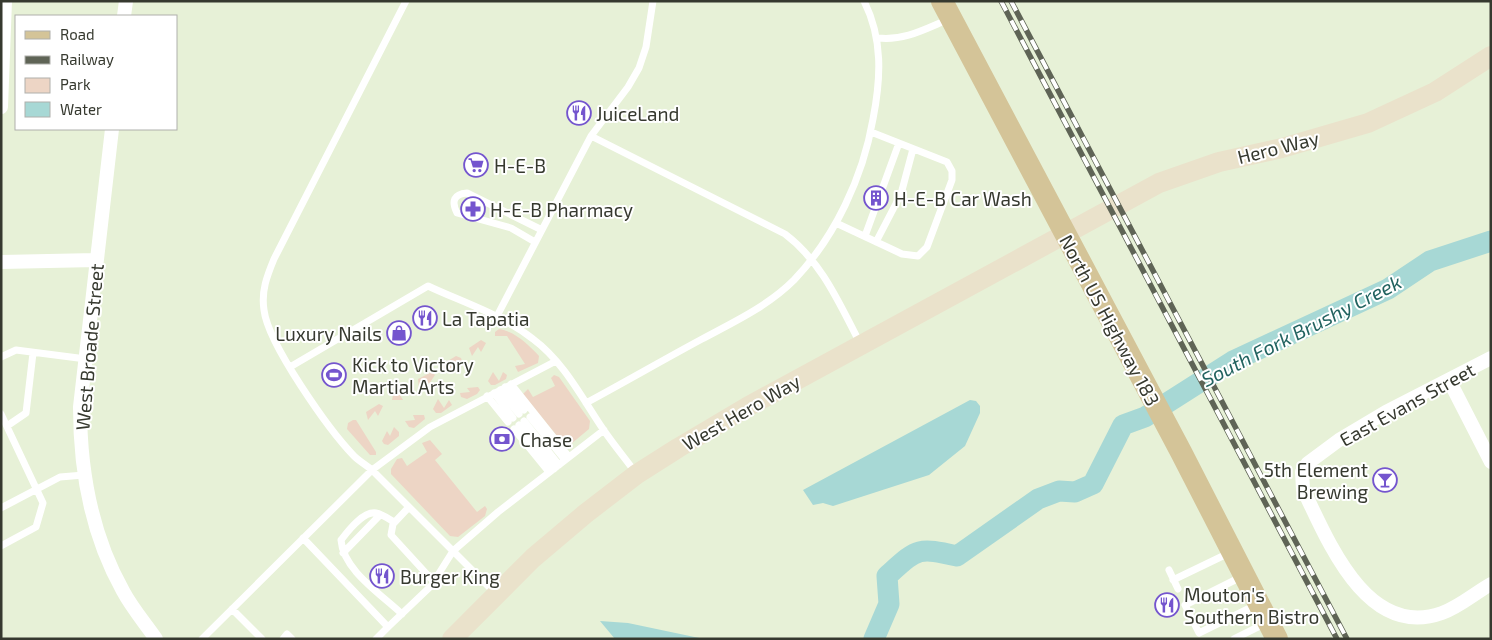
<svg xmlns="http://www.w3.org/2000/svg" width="1492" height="640" viewBox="0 0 1492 640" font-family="'Exo 2',sans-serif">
<rect width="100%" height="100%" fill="#e7f1d7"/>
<path fill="#edd5c5" d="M499,329C514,331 529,345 539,356L538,363L518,372L515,366L525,364L507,336H495V332Z
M481,340L486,343L481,352L478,347L472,356L469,348Z
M456,356L461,358L463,364L452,363L454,368H444L446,362Z
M432,372L435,375L429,384L426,379L419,388L418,379Z
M493,372L499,381L503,372L507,375L506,379L495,385H491L488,381Z
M554,375L559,377L590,421L589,429L571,444L562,442L523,394L528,389L533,397L555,386L551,378Z
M478,387L480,390L477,394L467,399L461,397L460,393L470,392L467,388Z
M403,389L408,390L411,394L400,395L403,400H392L393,395Z
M438,399L444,408L449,400L452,405L441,413H436L433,409Z
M379,404L383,406L378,416L375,411L368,420L366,412Z
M413,415H424L425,419L414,428L409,427L405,421L415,420Z
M353,420H356L376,452V455H370L347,429L348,423Z
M394,427L399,432V436L388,445L384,444L382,441L387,431L390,436Z
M430,440L442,454L435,460L477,512L485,506L487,509L485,516L458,537L450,536L391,474V469L397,459L402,458L407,466L427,452L422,443Z"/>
<path fill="#a7d8d5" d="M970,400L976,401L980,406V413L965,446L929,475L833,506L823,503L813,505L803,490Z
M600,621L628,623L704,639H615Z"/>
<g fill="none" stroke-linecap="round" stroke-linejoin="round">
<path stroke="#a7d8d5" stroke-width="21" d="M874,639L889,604L887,576C918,548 917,547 957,556L1038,499L1059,491L1075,492L1093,484L1123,425L1145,417L1233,361L1388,289L1430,261L1491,241"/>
<path stroke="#fff" stroke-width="7" d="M878,38C904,41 925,29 949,19
M591,136L785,234C822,262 839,303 860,343
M836,223L902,254L918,256L927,247L952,180V171L947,162L871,132
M865,236L899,143
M535,242L511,228L457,213C451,201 454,194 467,193L542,230
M876,242L901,194L913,149
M496,318L591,136L628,87L639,68L646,47L653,1
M1,357L16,350L86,359
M290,367L428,286C462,302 503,315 533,339C564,362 582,398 603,429C613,444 625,458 635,472
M511,384L569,457
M505,387L524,410
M500,390L519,414
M494,393L513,418
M487,396L508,422
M586,403C625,382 663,360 702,339C734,322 768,306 794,280C835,237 863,177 873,119C881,78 883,39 864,1
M1,414L43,503L36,527L1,546
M530,417L565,460
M524,421L559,465
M519,425L554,469
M7,426L26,413L33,353
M514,429L549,472
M409,507L393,524L391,535L434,582
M1,508L60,477L84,475
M394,522C389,519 382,514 376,513C363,511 348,531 341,540C343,570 381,594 402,614
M303,538L388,627L431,586L453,551L498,512L604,430
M343,553L380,515
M1169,570L1178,589
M1241,577L1185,605L1199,633L1256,605
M1173,580L1229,553
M495,593L372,470L430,427L556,361
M232,609L262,639
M202,639L372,470C366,465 359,461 354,456C329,430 268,344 264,310C261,291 267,276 274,259L406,1
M283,639L287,634L292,639
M376,639L388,627
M1234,639L1266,623"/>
<path stroke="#fff" stroke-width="14" d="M124,16L126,1
M1,107L5,1
M112,129L80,407C80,472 91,534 123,591C132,608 145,623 156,639
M1,262L96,260
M1491,358L1386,412L1339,440L1308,463L1302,472L1303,489C1328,541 1367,640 1442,613C1459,607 1475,593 1491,584
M1449,380L1491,462"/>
<path stroke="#eae2cb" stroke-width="20" d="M452,639L533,558L585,514L637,474L678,448L747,407L1159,183L1219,162L1282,148L1368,123L1435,92L1491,56"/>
<path stroke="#d4c498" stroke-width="22" d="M942,1L1181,452L1277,639"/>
<g stroke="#5f6456" stroke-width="5.5">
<path id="rail" d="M1001,1L1337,639
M1011,1L1347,639"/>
</g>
<use href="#rail" stroke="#fff" stroke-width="4" stroke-dasharray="11" stroke-linecap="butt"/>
</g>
<defs>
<g id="restaurant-ring" transform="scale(1.25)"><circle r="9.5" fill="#fff" stroke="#7455ce" stroke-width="1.5"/><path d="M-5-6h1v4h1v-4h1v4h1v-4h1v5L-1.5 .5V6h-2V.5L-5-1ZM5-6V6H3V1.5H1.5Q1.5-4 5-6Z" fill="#7455ce"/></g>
<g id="supermarket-ring" transform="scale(1.25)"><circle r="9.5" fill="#fff" stroke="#7455ce" stroke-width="1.5"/><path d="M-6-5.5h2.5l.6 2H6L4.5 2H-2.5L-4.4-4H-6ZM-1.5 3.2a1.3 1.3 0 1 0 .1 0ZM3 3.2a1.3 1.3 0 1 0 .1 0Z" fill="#7455ce"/></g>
<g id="building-ring" transform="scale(1.25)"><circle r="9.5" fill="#fff" stroke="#7455ce" stroke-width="1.5"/><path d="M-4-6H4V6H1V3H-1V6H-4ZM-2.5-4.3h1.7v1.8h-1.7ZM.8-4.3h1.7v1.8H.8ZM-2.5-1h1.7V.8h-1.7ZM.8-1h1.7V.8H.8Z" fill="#7455ce"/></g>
<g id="pharmacy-ring" transform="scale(1.25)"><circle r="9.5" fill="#fff" stroke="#7455ce" stroke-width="1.5"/><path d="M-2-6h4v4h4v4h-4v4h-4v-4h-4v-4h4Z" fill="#7455ce"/></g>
<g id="shop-ring" transform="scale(1.25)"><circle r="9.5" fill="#fff" stroke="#7455ce" stroke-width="1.5"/><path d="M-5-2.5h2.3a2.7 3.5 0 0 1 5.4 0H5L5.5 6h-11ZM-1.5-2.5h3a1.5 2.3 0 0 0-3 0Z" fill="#7455ce"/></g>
<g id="stadium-ring" transform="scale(1.25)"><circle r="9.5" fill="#fff" stroke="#7455ce" stroke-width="1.5"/><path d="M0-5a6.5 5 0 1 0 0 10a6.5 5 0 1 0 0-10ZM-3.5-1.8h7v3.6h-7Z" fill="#7455ce"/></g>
<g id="bank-ring" transform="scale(1.25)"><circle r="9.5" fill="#fff" stroke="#7455ce" stroke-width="1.5"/><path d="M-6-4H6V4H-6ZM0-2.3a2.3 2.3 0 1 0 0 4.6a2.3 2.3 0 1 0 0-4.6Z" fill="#7455ce"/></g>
<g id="bar-ring" transform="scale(1.25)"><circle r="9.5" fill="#fff" stroke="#7455ce" stroke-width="1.5"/><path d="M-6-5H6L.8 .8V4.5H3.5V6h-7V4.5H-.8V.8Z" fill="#7455ce"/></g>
</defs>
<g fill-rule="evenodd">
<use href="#restaurant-ring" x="579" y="113"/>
<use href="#supermarket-ring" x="476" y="165"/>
<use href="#building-ring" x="876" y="198"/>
<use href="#pharmacy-ring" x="473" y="209"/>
<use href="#restaurant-ring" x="425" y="318"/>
<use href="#shop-ring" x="399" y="333"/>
<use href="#stadium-ring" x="334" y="375"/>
<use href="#bank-ring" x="502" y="439"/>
<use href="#bar-ring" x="1385" y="480"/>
<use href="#restaurant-ring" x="382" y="576"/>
<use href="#restaurant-ring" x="1167" y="605"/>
</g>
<g text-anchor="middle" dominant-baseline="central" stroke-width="4" stroke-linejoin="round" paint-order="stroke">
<g font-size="19" fill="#36392f" stroke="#fff" text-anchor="start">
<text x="596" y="113">JuiceLand</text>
<text x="494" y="165">H-E-B</text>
<text x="894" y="198">H-E-B Car Wash</text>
<text x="490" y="209">H-E-B Pharmacy</text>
<text x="442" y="318">La Tapatia</text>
<text x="382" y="333" text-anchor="end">Luxury Nails</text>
<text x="352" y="364">Kick to Victory<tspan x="352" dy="22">Martial Arts</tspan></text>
<text x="520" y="439">Chase</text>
<text x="1368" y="469" text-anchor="end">5th Element<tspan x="1368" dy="22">Brewing</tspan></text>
<text x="400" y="576">Burger King</text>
<text x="1184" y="594">Mouton's<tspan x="1184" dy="22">Southern Bistro</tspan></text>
</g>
<g font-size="19" fill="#36392f" stroke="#fff">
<text transform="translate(1278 147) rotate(-14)">Hero Way</text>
<text transform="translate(1110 320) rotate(62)">North US Highway 183</text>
<text transform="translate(89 347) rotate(-85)">West Broade Street</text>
<text transform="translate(1407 404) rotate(-29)">East Evans Street</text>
<text transform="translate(741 412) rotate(-30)">West Hero Way</text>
</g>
<g font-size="20" font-style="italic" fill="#226360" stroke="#fff">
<text transform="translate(1301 330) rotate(-27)">South Fork Brushy Creek</text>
</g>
</g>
<rect width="1492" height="640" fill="none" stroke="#36392f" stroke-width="5"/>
<rect x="15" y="15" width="162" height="115" fill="#ffffff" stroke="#afb0ac"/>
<rect x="25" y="31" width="25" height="8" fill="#d4c498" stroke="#afb0ac"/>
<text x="60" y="40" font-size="15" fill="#36392f">Road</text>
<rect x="25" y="56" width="25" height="8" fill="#5f6456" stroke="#afb0ac"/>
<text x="60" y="65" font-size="15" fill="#36392f">Railway</text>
<rect x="25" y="78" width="25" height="15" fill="#edd5c5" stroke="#afb0ac"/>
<text x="60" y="90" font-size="15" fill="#36392f">Park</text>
<rect x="25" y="102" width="25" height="15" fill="#a7d8d5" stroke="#afb0ac"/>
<text x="60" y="115" font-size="15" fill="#36392f">Water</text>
</svg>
